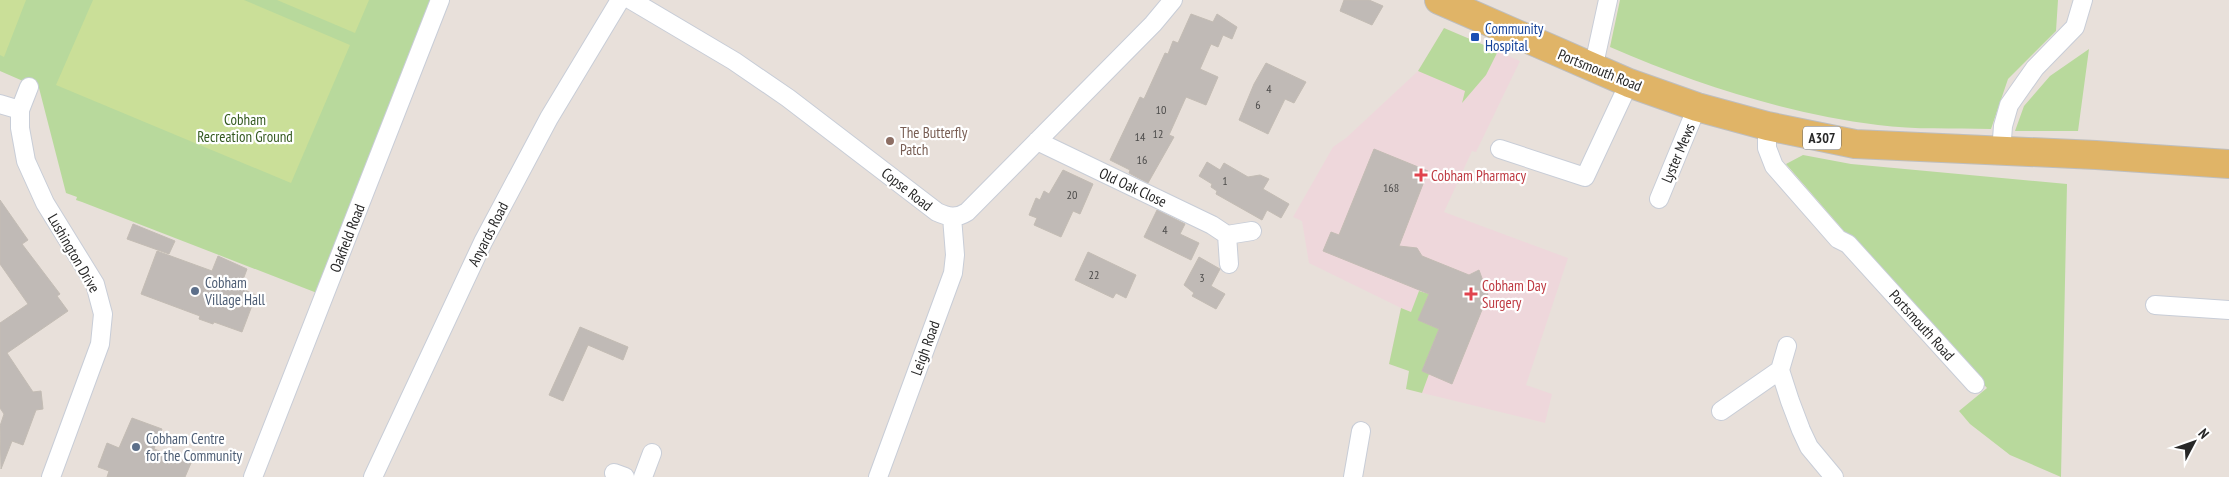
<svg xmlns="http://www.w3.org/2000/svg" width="2229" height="477" viewBox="0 0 2229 477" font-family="'PT Sans Narrow',sans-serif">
<rect width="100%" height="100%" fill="#e8e0da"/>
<path fill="#eed7db" d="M1444,28L1520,61L1476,152L1472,151L1444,212L1568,258L1526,385L1552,394L1545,423L1406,389L1410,371L1389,364L1401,308L1309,263L1302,221L1293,217L1333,147L1346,138L1418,71Z"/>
<path fill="#b8d99c" d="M0,0H433L317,293L82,202L76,200L77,197L66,193L39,88L0,71Z
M1620,0H2058L2056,31L2008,79L1991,129C1954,128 1915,130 1878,125C1785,113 1695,84 1610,47Z
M1444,28L1498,51L1486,75L1462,103L1465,91L1418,71Z
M2089,49L2078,131H2015L2024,106L2050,76Z
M1803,155L1851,164L2067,184L2061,477L2010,455L1970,424L1959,411L1987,388L1877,269L1786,164Z
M1419,291L1429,294L1419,320L1439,329L1422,371L1429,374L1422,393L1406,389L1409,371L1389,364L1401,308L1411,312Z"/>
<path fill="#cadf98" d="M0,0H26L4,57L0,55Z
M93,0H244L350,45L291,183L56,85Z
M277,0H369L355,33Z"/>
<path fill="#c0bab6" stroke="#c3bcb4" d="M1344,0H1369L1383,6L1372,25L1340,11Z
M1191,14L1213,22L1217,14L1237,27L1232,39L1223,35L1218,47L1211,44L1200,69L1218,77L1206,105L1186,97L1169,135L1174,137L1148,183L1129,173L1130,170L1110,160L1140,97L1144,99L1165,53L1168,54L1173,41L1178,43Z
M1266,63L1306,82L1294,103L1285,99L1268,134L1239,120L1254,84Z
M1374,149L1428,171L1399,246L1417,248L1422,256L1469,275L1479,270L1488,295L1452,384L1422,371L1439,329L1418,320L1429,294L1323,251L1331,232L1339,235Z
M1207,162L1220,170L1224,163L1248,177L1260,175L1269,179L1263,189L1289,204L1281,218L1267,210L1262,220L1216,194L1217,191L1211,187L1212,184L1199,176Z
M1063,170L1093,184L1080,214L1073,211L1061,237L1034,225L1037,218L1029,215L1036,198L1040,200L1044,191L1049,194Z
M0,200L28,240L22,244L60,294L57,296L68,311L7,353L33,392L41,391L43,409L36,410L23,445L12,441L1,469L0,426L4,414L0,408V323L28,304L0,264Z
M1157,210L1185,224L1180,234L1199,243L1191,260L1144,237Z
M133,224L175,241L169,254L127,239Z
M157,251L212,271L218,256L247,269L240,288L256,295L242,332L214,322L213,324L199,319L200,316L141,294Z
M1088,252L1136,275L1126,298L1116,293L1113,298L1075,280Z
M1199,257L1220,269L1211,286L1225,294L1216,309L1192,296L1194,293L1184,285Z
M580,327L628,347L623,360L588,345L563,401L549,395Z
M132,418L162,429L154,449L191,463L185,477H107L109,471L98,467L107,443L119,448Z"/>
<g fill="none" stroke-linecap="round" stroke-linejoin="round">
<g stroke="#c8cdd7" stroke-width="20">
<path id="minor" d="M631,0L734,61L788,98L937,212C948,217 956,219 967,212L1153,24L1173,0
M1593,69L1608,0
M29,87L20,110V128L26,161L45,203L95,284L103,314L100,344L51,477
M0,104L20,110
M1767,126V148L1774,166L1838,239L1848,244L1975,384
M1037,141L1212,225L1227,235L1252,231
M1500,149L1585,177L1629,83
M2001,152L2003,126L2009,105L2035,68L2075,27L2083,0
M1659,199L1697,107
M1227,235L1229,264
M2155,305L2229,310
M1787,346L1780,370L1790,401L1801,430L1809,447L1834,477
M1721,411L1780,370
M614,473L625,477
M253,477L440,0
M373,477L483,242L549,118L620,0
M643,477L652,453
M878,477L953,273L955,255L952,217
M1353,477L1361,431"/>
</g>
<g stroke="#bebebe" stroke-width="30">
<path id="primary" d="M1439,0L1629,83L1697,107L1767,126L1855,144L2096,155L2229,164"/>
</g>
<use href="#minor" stroke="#fff" stroke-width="18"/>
<use href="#primary" stroke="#e0b467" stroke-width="28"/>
</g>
<rect fill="#1a4fb4" stroke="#fff" stroke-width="2" x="1470" y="32" width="10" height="10" rx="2.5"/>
<circle fill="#8d6e63" stroke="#fff" stroke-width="2" cx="890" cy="141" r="5"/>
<g fill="#e0444e" stroke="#fff" stroke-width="2">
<path d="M1418.5 167.5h5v5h5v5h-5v5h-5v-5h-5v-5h5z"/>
<path d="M1468.5 286.5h5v5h5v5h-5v5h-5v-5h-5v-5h5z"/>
</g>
<g fill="#5c6f8a" stroke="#fff" stroke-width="2">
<circle cx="195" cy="291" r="5"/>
<circle cx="136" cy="447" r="5"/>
</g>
<g text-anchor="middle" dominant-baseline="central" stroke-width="4.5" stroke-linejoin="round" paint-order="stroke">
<g font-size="12" fill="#4d4c4b">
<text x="1269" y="88">4</text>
<text x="1258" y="104">6</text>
<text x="1161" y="109">10</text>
<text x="1158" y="133">12</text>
<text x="1140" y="136">14</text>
<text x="1142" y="159">16</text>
<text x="1225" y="180">1</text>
<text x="1391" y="187">168</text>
<text x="1072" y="194">20</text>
<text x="1165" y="229">4</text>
<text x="1094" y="274">22</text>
<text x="1202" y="277">3</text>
</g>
<rect fill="#fff" stroke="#686868" stroke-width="1" x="1803" y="126.5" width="38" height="23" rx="4"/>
<g font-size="14" font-weight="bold" fill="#272727">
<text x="1822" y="138">A307</text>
</g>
<g font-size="15" fill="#164399" stroke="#fff" text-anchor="start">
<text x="1485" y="28">Community<tspan x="1485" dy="17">Hospital</tspan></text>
</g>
<g font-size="15" fill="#272727" stroke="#fff">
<text transform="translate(1600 70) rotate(22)">Portsmouth Road</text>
<text transform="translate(1678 153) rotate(-67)">Lyster Mews</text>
<text transform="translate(1133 187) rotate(25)">Old Oak Close</text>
<text transform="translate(907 189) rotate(38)">Copse Road</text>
<text transform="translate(488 234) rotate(-63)">Anyards Road</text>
<text transform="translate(347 238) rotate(-69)">Oakfield Road</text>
<text transform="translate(74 253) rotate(60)">Lushington Drive</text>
<text transform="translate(1922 325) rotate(48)">Portsmouth Road</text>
<text transform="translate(925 348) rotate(-70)">Leigh Road</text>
</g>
<g font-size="15" fill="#345a20" stroke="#fff">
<text x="245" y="119">Cobham<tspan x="245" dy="17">Recreation Ground</tspan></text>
</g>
<g font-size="15" fill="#785e54" stroke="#fff" text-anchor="start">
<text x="900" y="132">The Butterfly<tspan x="900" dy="17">Patch</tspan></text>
</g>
<g font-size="15" fill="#be3a42" stroke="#fff" text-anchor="start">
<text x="1431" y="175">Cobham Pharmacy</text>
<text x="1482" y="285">Cobham Day<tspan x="1482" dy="17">Surgery</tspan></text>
</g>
<g font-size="15" fill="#4e5e75" stroke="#fff" text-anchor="start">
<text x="205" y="282">Cobham<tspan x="205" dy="17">Village Hall</tspan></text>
<text x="146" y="438">Cobham Centre<tspan x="146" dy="17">for the Community</tspan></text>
</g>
</g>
<g transform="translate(2194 442) rotate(49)" stroke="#ffffff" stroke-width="4" paint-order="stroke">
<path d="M0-4L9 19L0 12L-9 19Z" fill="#272727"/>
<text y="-8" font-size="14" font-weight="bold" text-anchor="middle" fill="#272727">N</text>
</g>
</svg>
